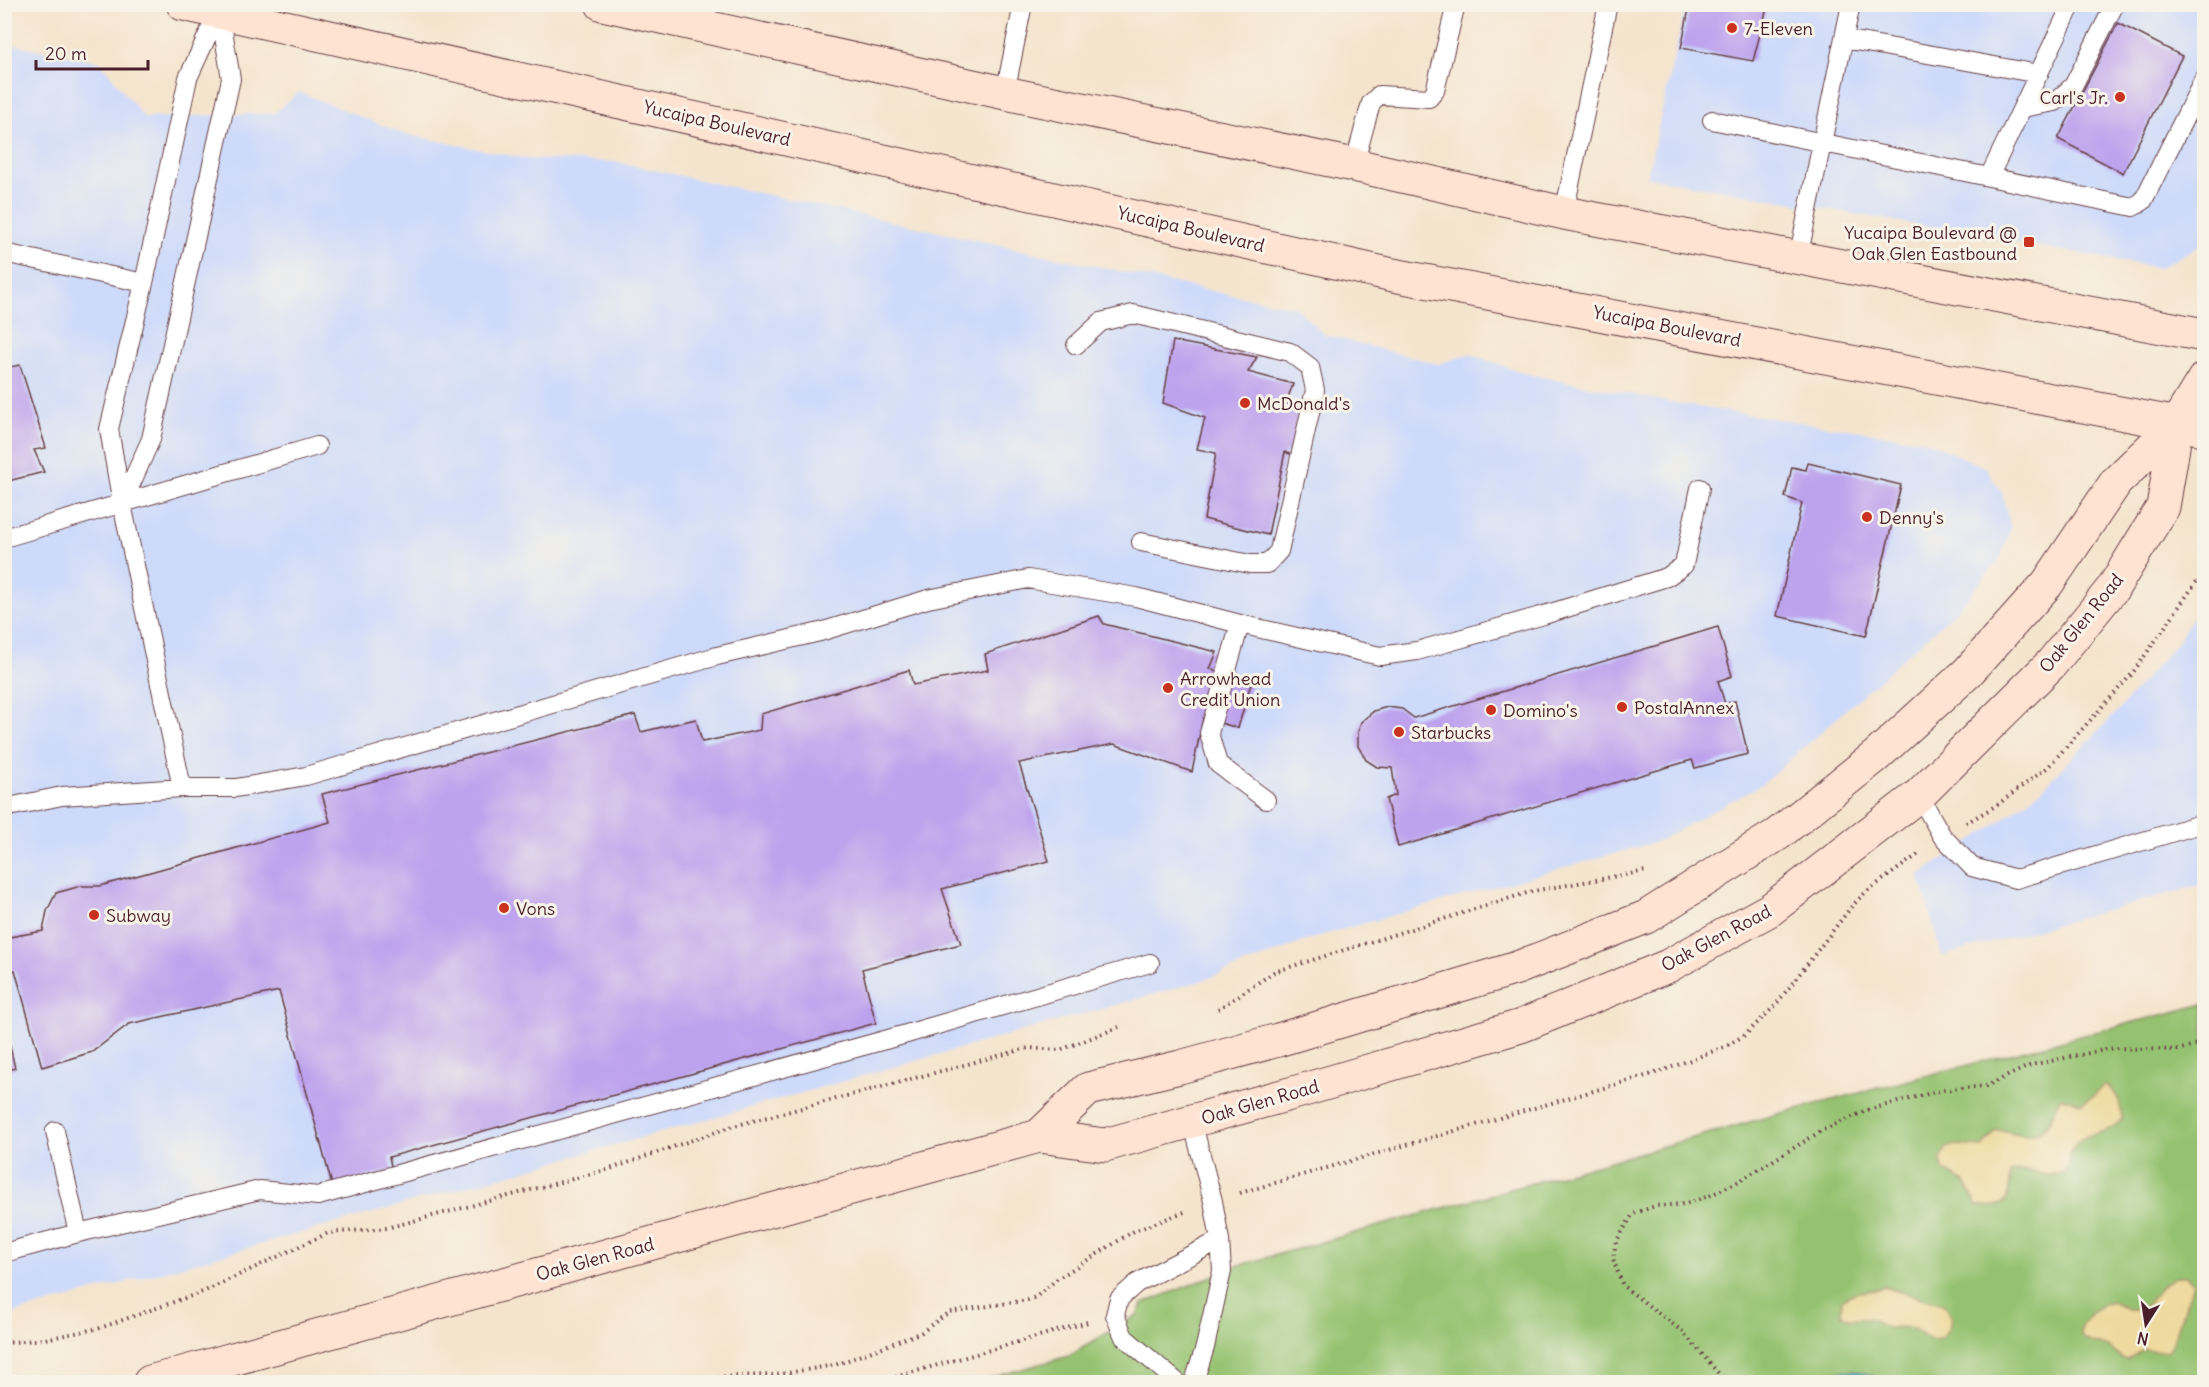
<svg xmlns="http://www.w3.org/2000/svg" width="2209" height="1387" viewBox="0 0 2209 1387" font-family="Delius,sans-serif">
<rect width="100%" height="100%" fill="#f7f3e8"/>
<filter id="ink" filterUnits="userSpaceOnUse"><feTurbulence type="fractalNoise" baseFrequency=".0167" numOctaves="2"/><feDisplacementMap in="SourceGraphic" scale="12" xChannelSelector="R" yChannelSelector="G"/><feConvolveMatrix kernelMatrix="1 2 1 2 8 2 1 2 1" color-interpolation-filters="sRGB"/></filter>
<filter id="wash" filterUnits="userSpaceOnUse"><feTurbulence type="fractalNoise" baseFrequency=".008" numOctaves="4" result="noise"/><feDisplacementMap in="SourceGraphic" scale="24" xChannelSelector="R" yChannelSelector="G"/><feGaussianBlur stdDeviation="1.35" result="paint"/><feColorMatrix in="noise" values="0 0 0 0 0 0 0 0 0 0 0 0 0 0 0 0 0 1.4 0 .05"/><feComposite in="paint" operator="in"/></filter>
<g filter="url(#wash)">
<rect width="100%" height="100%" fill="#f5e4cd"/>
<path fill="#cedafa" d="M1686,5H2204V243L2160,268L1647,177Z
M5,43L100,62L144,118L275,113L299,92L404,134L527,159L617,162L1206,290L1295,307L1325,335L1438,364L1469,354L1527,374L1684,405L1927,441L1986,468L2002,493L2011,529L2000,559L1957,610L1764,783L1656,842L1319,936L1201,981L5,1316Z
M2204,600V884L1942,956L1919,875L1995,825L2040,791L2114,715L2178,641Z"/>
<path fill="#95c26f" stroke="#70704d" stroke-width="1.5" d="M2204,1004V1382H976L1069,1356L1137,1315L1142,1304L1240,1265L1782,1113Z"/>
<path fill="#eeda9e" stroke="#9c7c64" stroke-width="1.5" d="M2104,1085C2119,1093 2120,1102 2122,1119C2096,1147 2076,1118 2065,1172C2044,1181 2028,1165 2010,1173C2010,1199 2008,1211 1977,1205L1965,1182L1943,1170L1941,1159L1946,1148L1955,1145L1983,1147L1995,1131C2005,1129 2009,1132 2018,1134C2047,1139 2051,1119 2060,1098L2071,1099L2080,1104L2092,1097Z
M2175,1276H2186L2193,1283C2190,1298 2185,1306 2180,1320C2175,1331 2175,1342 2167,1352L2144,1349L2127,1360C2119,1358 2118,1355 2112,1350C2102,1342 2090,1345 2081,1336L2082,1325L2092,1313L2101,1306L2111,1302L2128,1309H2142L2166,1283Z
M1883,1287L1943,1304L1952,1318C1949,1332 1939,1347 1924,1336C1918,1332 1915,1328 1907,1327C1890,1326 1888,1333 1873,1319C1861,1317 1850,1323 1841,1313L1842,1300C1855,1289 1868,1294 1883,1287Z"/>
<path fill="#4bb1ca" stroke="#4a687a" stroke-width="1.5" d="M1854,1370L1889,1382H1815L1832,1373Z"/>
<g id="blocks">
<path fill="#bda2ed" d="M1690,4H1768L1753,61L1681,48Z
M2118,23L2182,56L2123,173L2058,139Z
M1173,341L1257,357L1248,372L1293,384L1286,403L1302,408L1292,455L1285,452L1268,535L1204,519L1216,453L1197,449L1205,418L1163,403Z
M20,365L46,448L34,450L44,472L4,482V368Z
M1808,463L1901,485L1866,636L1777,616L1802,503L1785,497L1792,467L1806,470Z
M1099,616L1104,624L1217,652L1210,669L1252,680L1238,728L1203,718L1192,772L1114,744L1019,763L1049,861L942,889L961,944L862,969L876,1023L389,1157L392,1170L332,1185L279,991L129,1024L92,1052L42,1067L15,970L4,973V938L43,931L47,911L56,893L81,886H100L330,822L322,794L635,715L641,732L696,719L702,742L760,730L761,714L909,670L913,685L988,670L985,654Z
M1718,627L1732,676L1718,681L1725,704L1735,701L1748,754L1695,768L1692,760L1398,847L1386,799L1396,795L1392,768L1377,767L1366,760L1358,746V732L1361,722L1374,711L1387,707L1402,709L1414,718Z
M4,1021L15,1068L4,1072Z"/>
</g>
</g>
<g filter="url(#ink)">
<use href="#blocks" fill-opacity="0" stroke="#643d43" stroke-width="1.5"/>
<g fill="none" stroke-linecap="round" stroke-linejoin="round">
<g stroke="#643d43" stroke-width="20">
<path id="service" d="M704,27L708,4
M1844,39L2039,74
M1005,93L1023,4
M2022,108L2055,102L2073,86L2115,4
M1712,120L1989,177L2072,4
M1354,165L1371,103L1379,95L1429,98L1435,91L1456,4
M1989,177L2133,207L2143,201L2204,79
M1564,213L1608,4
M4,253L144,283
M1798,258L1851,4
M1076,345L1101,322L1133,314L1290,352L1310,367L1315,390L1279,551L1267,564H1250L1141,542
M122,504L151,439L231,79L220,12
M4,538L317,446
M1240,624L1209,733L1218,764L1266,800
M182,788L122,504L109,429L144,283L188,78L221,6
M1919,795L1942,836L1972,867L2016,879L2204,823
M4,808L62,796L182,788H236L306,776L717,656L820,632L928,599L1028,579L1136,597L1240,624L1380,656L1417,651L1544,615L1667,577L1684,565L1700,488
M1192,1121L1213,1201L1220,1240L1222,1271L1205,1347L1194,1382
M55,1131L78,1233
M4,1253L78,1233L260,1190L318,1196L903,1035L1150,963
M1177,1382L1124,1337L1115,1315L1119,1299L1137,1283L1220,1240"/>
</g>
<g stroke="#643d43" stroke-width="35">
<path id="secondary" d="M183,4L1393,275L2204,429
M602,4L1005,93L1354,165L1564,213L2204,335
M1039,1136L1088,1089L1180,1067L1278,1040L1517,968L1646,917L1778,834L1876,756L1967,673L2047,584L2116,482L2177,423L2204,379
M150,1382L1039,1136L1105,1145L1297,1092L1521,1026L1668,966L1771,909L1919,795L2051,664L2113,588L2163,507L2177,423"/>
</g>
<path stroke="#643d43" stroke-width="4" stroke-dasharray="1.5 4.5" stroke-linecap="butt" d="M1966,823L1997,805L2048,767L2132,674L2204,571
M1218,1009L1274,972L1533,891L1646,871
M1240,1193L1659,1072L1724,1047L1745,1035L1774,1007L1852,906L1866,892L1920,853
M4,1343L45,1339L100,1328L205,1291L328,1233L387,1228L610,1169L730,1127L1028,1048L1060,1050L1119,1027
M694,1382L728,1376L775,1375L835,1365L922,1332L949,1312L1028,1300L1036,1297L1057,1279L1134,1231L1187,1211
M878,1382L1088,1322
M1726,1382L1683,1332L1623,1286L1613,1259L1616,1242L1633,1214L1655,1206L1685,1204L1709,1196L1741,1180L1823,1130L1868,1110L1942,1090L1986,1086L2031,1065L2114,1048L2178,1050L2204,1042"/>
<use href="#service" stroke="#fff" stroke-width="18"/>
<use href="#secondary" stroke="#fee3d2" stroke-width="33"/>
</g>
</g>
<g fill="#c8321e" stroke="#f7f3e8" stroke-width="2">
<circle cx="1732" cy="28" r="6"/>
<circle cx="2120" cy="97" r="6"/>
<rect x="2023" y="236" width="12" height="12" rx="3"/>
<circle cx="1245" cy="403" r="6"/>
<circle cx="1867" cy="517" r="6"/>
<circle cx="1168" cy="688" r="6"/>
<circle cx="1622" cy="707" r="6"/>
<circle cx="1491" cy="710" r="6"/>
<circle cx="1399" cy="732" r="6"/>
<circle cx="504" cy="908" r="6"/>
<circle cx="94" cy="915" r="6"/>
</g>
<g text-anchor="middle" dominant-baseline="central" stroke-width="6" stroke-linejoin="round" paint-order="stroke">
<g font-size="18" fill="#4a1f2b" stroke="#f7f3e8" text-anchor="start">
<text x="1744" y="28">7-Eleven</text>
<text x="2108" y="97" text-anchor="end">Carl's Jr.</text>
<text x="2017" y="232" text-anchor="end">Yucaipa Boulevard @<tspan x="2017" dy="21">Oak Glen Eastbound</tspan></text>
<text x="1257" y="403">McDonald's</text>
<text x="1879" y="517">Denny's</text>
<text x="1180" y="678">Arrowhead<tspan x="1180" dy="21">Credit Union</tspan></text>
<text x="1634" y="707">PostalAnnex</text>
<text x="1503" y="710">Domino's</text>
<text x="1411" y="732">Starbucks</text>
<text x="516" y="908">Vons</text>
<text x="106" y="915">Subway</text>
</g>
<g font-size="18" fill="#4a1f2b" stroke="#f7f3e8">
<text transform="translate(717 123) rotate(13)">Yucaipa Boulevard</text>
<text transform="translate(1191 229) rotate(13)">Yucaipa Boulevard</text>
<text transform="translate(1667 326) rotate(11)">Yucaipa Boulevard</text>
<text transform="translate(2081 623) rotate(-51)">Oak Glen Road</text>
<text transform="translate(1716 938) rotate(-28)">Oak Glen Road</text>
<text transform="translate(1260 1102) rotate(-16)">Oak Glen Road</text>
<text transform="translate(595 1259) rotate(-15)">Oak Glen Road</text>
</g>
</g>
<rect width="2209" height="1387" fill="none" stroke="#f7f3e8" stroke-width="24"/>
<g transform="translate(2146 1324) rotate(192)" stroke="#f7f3e8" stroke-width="4.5" paint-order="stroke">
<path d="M0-4.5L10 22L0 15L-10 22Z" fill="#4a1f2b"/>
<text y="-9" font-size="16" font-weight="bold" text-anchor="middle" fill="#4a1f2b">N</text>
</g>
<path d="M36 60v9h112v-9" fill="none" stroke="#4a1f2b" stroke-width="3"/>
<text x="45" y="60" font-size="18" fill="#4a1f2b" stroke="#f7f3e8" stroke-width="4.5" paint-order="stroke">20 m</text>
</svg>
